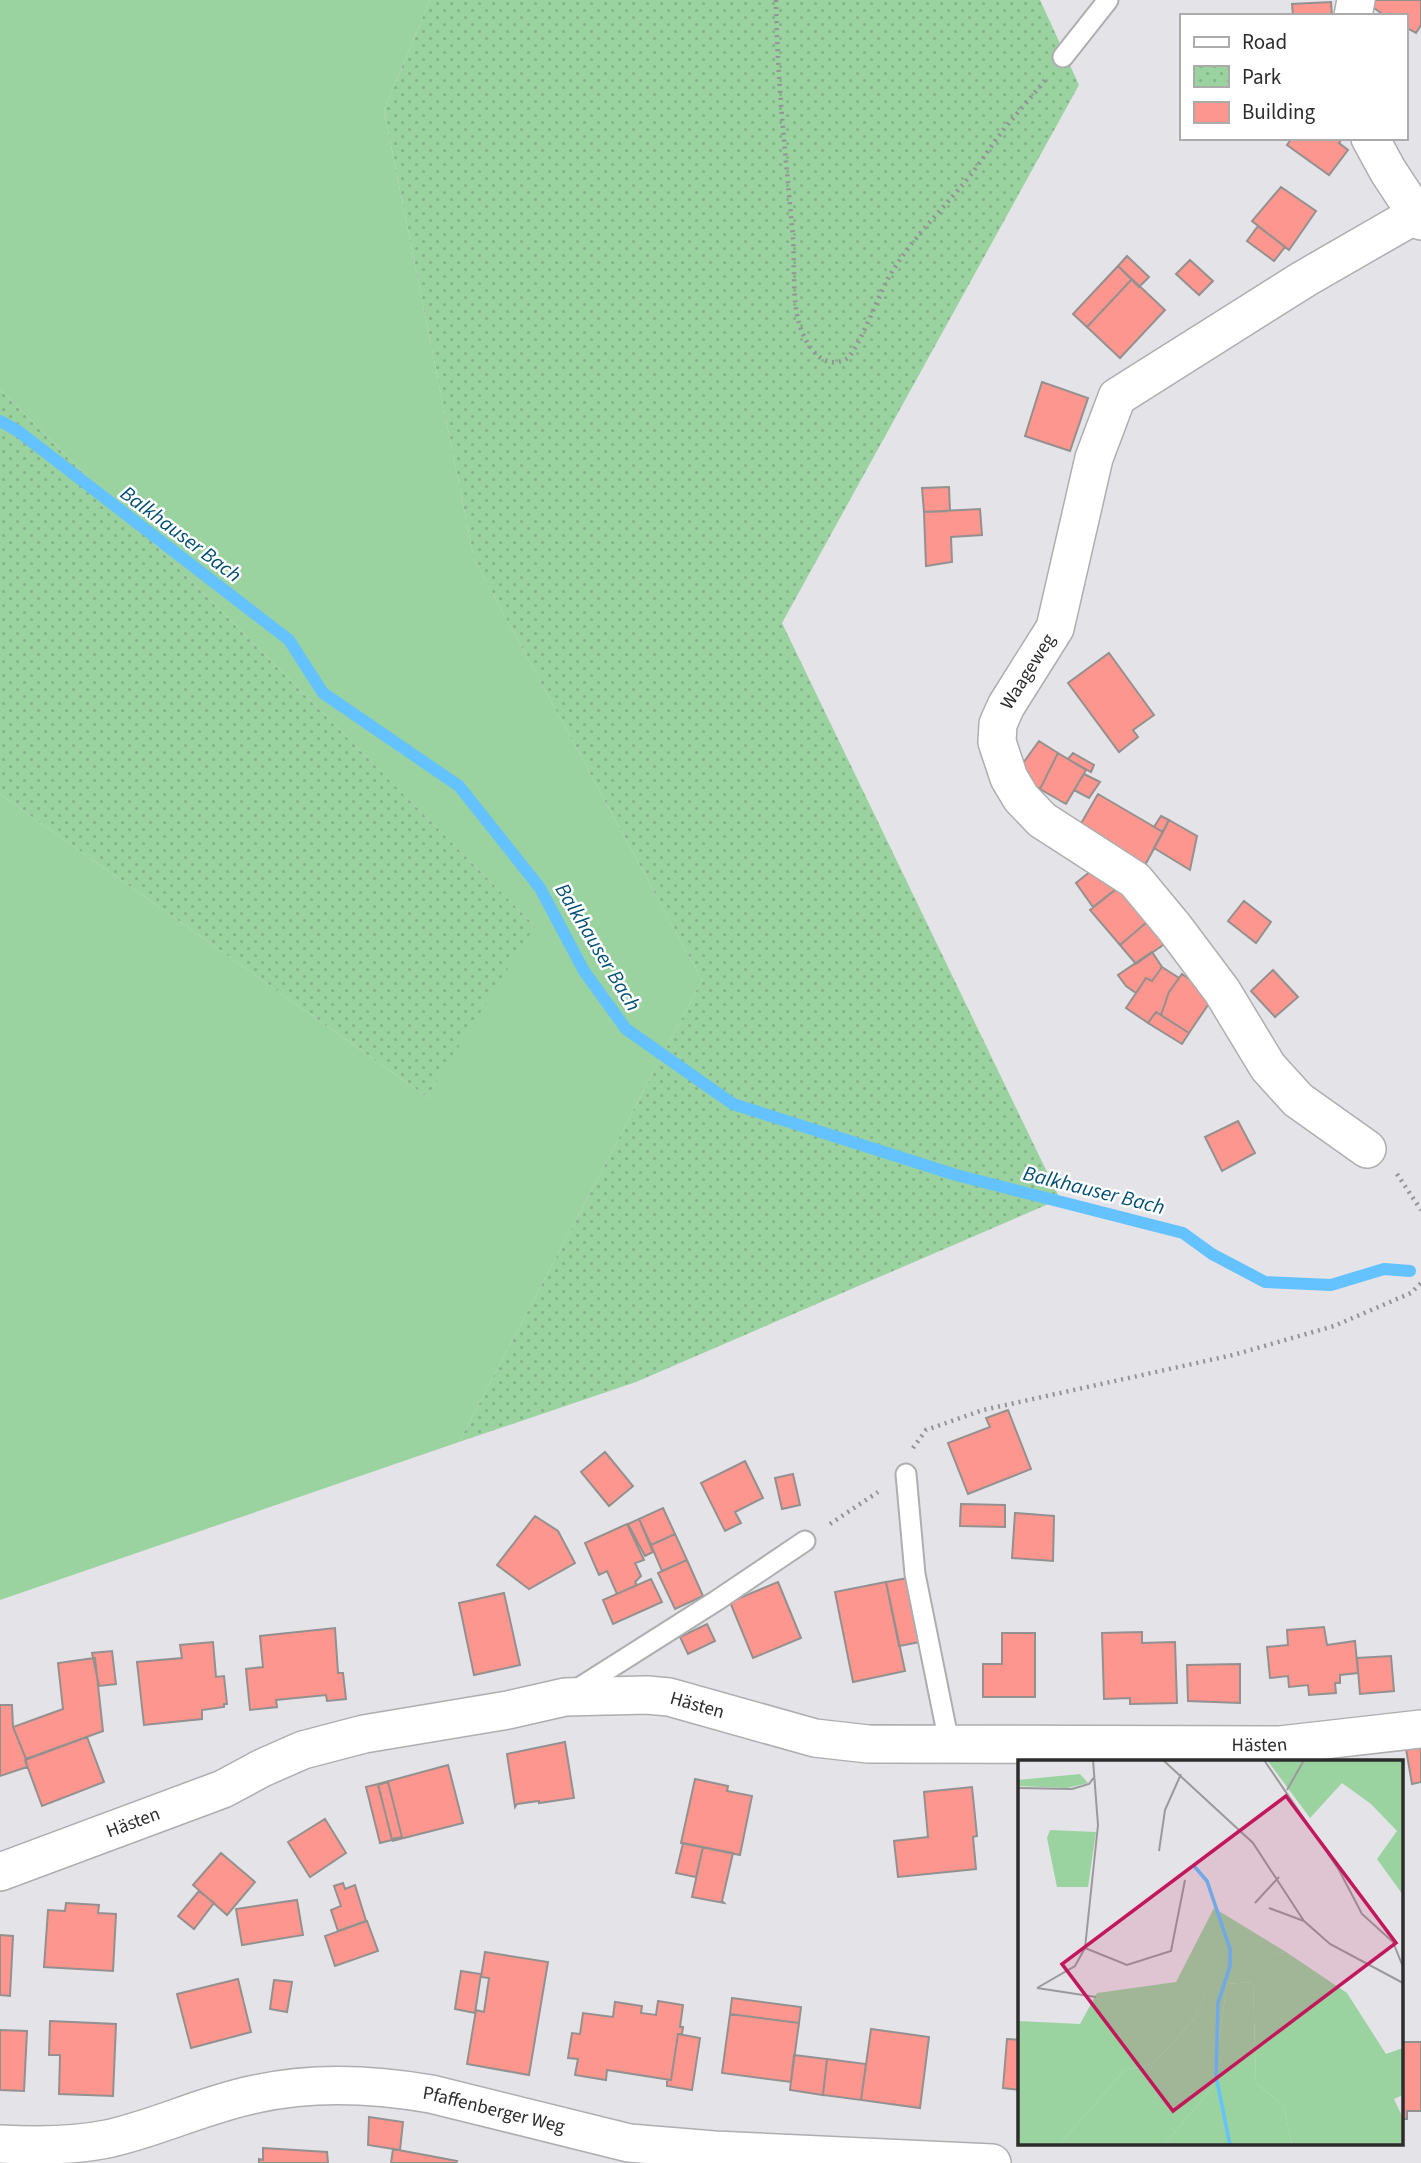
<svg xmlns="http://www.w3.org/2000/svg" width="1421" height="2163" viewBox="0 0 1421 2163" font-family="'Source Sans 3',sans-serif">
<defs>
<pattern id="park-dots" width="8" height="8" patternUnits="userSpaceOnUse" patternTransform="scale(1.75)"><rect width="8" height="8" fill="#9ad2a0"/><path d="M2 2h.1M6 6h.1" fill="none" stroke="#85b48a" stroke-width="1.8" stroke-linecap="round"/></pattern>
</defs>
<rect width="100%" height="100%" fill="#e4e3e7"/>
<path fill="#9ad2a0" d="M0,0H430L384,110L474,559L702,980L459,1442L0,1600V794L427,1097L534,925L0,389Z"/>
<path fill="url(#park-dots)" d="M430,0H1040L1079,85L782,623L1060,1199L636,1382L459,1442L702,980L474,559L384,110Z
M0,389L535,926L427,1097L0,794Z"/>
<g fill="none" stroke-linecap="round" stroke-linejoin="round">
<path stroke="#63c2ff" stroke-width="12" d="M0,421L18,431L289,640L323,693L459,786L540,888L584,971L626,1029L733,1104L956,1175L1183,1233L1212,1254L1265,1282L1331,1285L1384,1269L1410,1271"/>
</g>
<path fill="#fd968e" stroke="#94908f" stroke-width="2" d="M1373,0H1421V25L1416,33L1405,27V16H1385L1370,5Z
M1331,2L1332,16H1293L1292,4Z
M1292,138H1343L1339,143L1348,150L1329,175L1287,145Z
M1281,187L1316,211L1289,250L1252,221Z
M1258,226L1285,247L1274,261L1247,241Z
M1127,256L1149,277L1139,287L1118,266Z
M1190,260L1213,281L1199,295L1176,274Z
M1118,266L1132,279L1087,327L1073,314Z
M1132,279L1165,310L1120,358L1087,327Z
M1042,382L1088,398L1070,451L1025,436Z
M949,487L950,511L924,512L922,488Z
M980,509L982,535L951,537L952,562L926,566L924,512Z
M1109,653L1154,715L1133,730L1138,737L1119,752L1068,683Z
M1039,741L1058,753L1040,789L1033,784L1021,766Z
M1058,753L1086,770L1066,804L1040,789Z
M1073,753L1094,765L1091,772L1068,759Z
M1084,774L1100,782L1089,798L1074,790Z
M1098,794L1163,832L1145,865L1079,827Z
M1161,816L1169,820L1163,832L1154,827Z
M1169,820L1197,836L1190,870L1154,848Z
M1096,867L1125,882L1093,907L1076,883Z
M1125,882L1154,916L1120,945L1090,910Z
M1244,901L1271,922L1256,943L1228,921Z
M1154,916L1173,938L1136,964L1120,945Z
M1152,952L1162,967L1152,981L1146,978L1136,993L1126,986L1118,975Z
M1162,967L1179,978L1169,992L1161,1015L1156,1012L1148,1023L1126,1008L1146,978L1152,981Z
M1273,970L1298,997L1275,1017L1251,991Z
M1182,974L1214,996L1189,1033L1161,1015L1169,992Z
M1156,1012L1189,1033L1182,1044L1148,1023Z
M1238,1121L1255,1153L1222,1171L1205,1137Z
M1008,1410L1031,1469L968,1494L948,1443L990,1427L986,1418Z
M605,1452L633,1486L609,1506L581,1472Z
M745,1461L763,1498L735,1512L741,1523L725,1531L701,1483Z
M793,1474L800,1505L782,1509L775,1478Z
M961,1504L1005,1505V1527L960,1526Z
M663,1508L675,1534L651,1545L639,1519Z
M1015,1513L1054,1516L1053,1561L1012,1558Z
M535,1516L558,1531L575,1563L529,1589L497,1565Z
M639,1519L653,1552L645,1556L628,1524Z
M627,1524L644,1560L635,1563L641,1576L635,1582L637,1585L617,1594L607,1571L599,1575L585,1543Z
M675,1534L687,1560L662,1571L651,1545Z
M687,1560L703,1596L675,1609L658,1573Z
M908,1578L920,1642L899,1646L886,1582Z
M651,1579L662,1602L613,1624L603,1600Z
M778,1582L801,1638L753,1658L730,1602Z
M886,1582L905,1671L853,1682L835,1592Z
M504,1593L520,1665L474,1675L459,1603Z
M707,1624L715,1641L688,1654L680,1637Z
M1324,1627L1327,1645L1355,1641L1358,1673L1340,1675V1683H1335L1336,1693L1309,1695L1308,1685L1289,1687L1288,1676L1270,1678L1267,1647L1288,1645L1287,1630Z
M335,1628L338,1673H343L346,1699L327,1701L326,1695L276,1700L277,1707L250,1710L246,1669L263,1667L260,1636Z
M1142,1632V1643L1175,1642L1177,1703L1130,1704V1698L1104,1699L1102,1633Z
M1002,1633H1035V1697H983V1664H1002Z
M213,1642L216,1677L224,1676L227,1704H224V1707L202,1710V1719L144,1725L137,1662L182,1658L180,1645Z
M112,1651L116,1684L99,1686L92,1653Z
M1391,1656L1394,1691L1360,1694L1357,1658Z
M95,1658L103,1731L26,1759L13,1727L63,1709L58,1663Z
M1240,1664V1703L1188,1701L1187,1665Z
M0,1705H12L13,1727L26,1759L27,1767L0,1776Z
M87,1737L104,1782L42,1806L25,1760Z
M1421,1740V1782L1412,1784L1405,1743Z
M565,1742L574,1798L539,1803V1801L517,1804L515,1807L507,1754Z
M448,1765L463,1823L392,1841L402,1837L388,1782L378,1784Z
M695,1779L728,1786L727,1791L752,1796L740,1855L681,1843Z
M388,1782L402,1837L392,1839L378,1785Z
M378,1784L392,1840L380,1843L366,1787Z
M972,1787L977,1836L973,1837L976,1869L898,1877L894,1841L928,1837L924,1792Z
M325,1819L346,1853L310,1877L288,1842Z
M683,1843L703,1847L696,1877L676,1873Z
M703,1847L733,1853L722,1901L724,1903L692,1897Z
M221,1853L255,1882L227,1915L193,1885Z
M343,1883L345,1889L355,1885L366,1921L338,1931L331,1910L341,1906L334,1886Z
M199,1891L214,1903L194,1929L178,1916Z
M297,1900L303,1935L242,1945L236,1909Z
M66,1903L99,1905L98,1913L116,1914L113,1971L44,1967L48,1910L65,1911Z
M367,1921L378,1951L335,1966L325,1936Z
M0,1935L13,1936L10,1996L0,1995Z
M485,1952L548,1962L529,2075L467,2064L476,2010L484,2012L489,1978L481,1977Z
M461,1971L481,1974L475,2013L455,2009Z
M238,1979L251,2032L191,2048L177,1994Z
M274,1980L292,1982L287,2012L270,2009Z
M732,1998L801,2007L799,2023L730,2014Z
M658,2001L683,2005L680,2027H683L682,2034H678L671,2080L607,2070L606,2080L575,2075L578,2059L568,2058L572,2033L580,2034L583,2013L613,2017L615,2002L642,2006L641,2013L656,2015Z
M730,2014L799,2023L791,2082L722,2073Z
M50,2021L116,2024L113,2096L59,2094L60,2055H49Z
M871,2029L929,2037L920,2108L861,2100Z
M0,2030L27,2031L24,2091L0,2090Z
M678,2034L700,2038L692,2090L667,2086V2080H671Z
M1007,2039L1020,2040V2090L1003,2088Z
M1402,2042H1421V2111H1407V2119H1402Z
M794,2055L827,2059L823,2095L790,2090Z
M827,2059L866,2064L861,2100L823,2095Z
M369,2117L403,2122L400,2150L368,2145Z
M263,2148L327,2152L328,2163H259V2159L263,2160Z
M393,2149L457,2161L456,2163H391Z"/>
<g fill="none" stroke-linecap="round" stroke-linejoin="round">
<g stroke="#aeadb0" stroke-width="23">
<path id="service" d="M1063,57L1108,0
M906,1474L915,1574L949,1743
M574,1691L716,1601L805,1541"/>
</g>
<g stroke="#aeadb0" stroke-width="40">
<g id="minor">
<path d="M1353,16L1356,0"/>
<path d="M1370,138L1388,171L1421,221"/>
<path id="s1" d="M1367,1149L1298,1100L1268,1067L1222,991L1174,927L1135,880L1042,820L1021,798L1009,778L997,742L998,724L1006,706L1055,628L1094,458L1117,397L1304,279L1415,215"/>
<path id="s2" d="M0,1872L223,1789L262,1768L303,1750L364,1734L508,1710L565,1697L647,1695L669,1697L815,1738L868,1744L1280,1745L1421,1729"/>
<path id="s3" d="M0,2144C35,2146 72,2146 107,2139C158,2128 205,2104 256,2094C314,2081 373,2084 431,2094L629,2143L714,2150L992,2163"/>
</g>
</g>
<path stroke="#939295" stroke-width="4.5" stroke-dasharray="2 5" stroke-linecap="butt" d="M776,0C777,81 786,158 793,238C795,263 792,301 799,323C805,343 821,372 846,359C858,352 880,291 890,275C912,238 943,209 970,176C981,162 990,147 1001,133C1015,115 1031,98 1045,80
M1397,1174L1421,1210
M913,1448L926,1430L983,1410L1233,1355L1334,1326L1411,1293L1421,1283
M830,1524L878,1492"/>
<use href="#service" stroke="#fff" stroke-width="19"/>
<use href="#minor" stroke="#fff" stroke-width="37"/>
</g>
<g text-anchor="middle" dominant-baseline="central" stroke-width="5" stroke-linejoin="round" paint-order="stroke">
<g font-size="19" fill="#2c2c2d" stroke="#fff">
<text stroke="none"><textPath href="#s1" startOffset="640">Waageweg</textPath></text>
<text stroke="none"><textPath href="#s2" startOffset="728">Hästen</textPath></text>
<text stroke="none"><textPath href="#s2" startOffset="1295">Hästen</textPath></text>
<text stroke="none"><textPath href="#s2" startOffset="142">Hästen</textPath></text>
<text stroke="none"><textPath href="#s3" startOffset="504">Pfaffenberger Weg</textPath></text>
</g>
<g font-size="21" font-style="italic" fill="#004f76" stroke="#fff">
<text transform="translate(181 534) rotate(37)">Balkhauser Bach</text>
<text transform="translate(598 947) rotate(59)">Balkhauser Bach</text>
<text transform="translate(1094 1190) rotate(14)">Balkhauser Bach</text>
</g>
</g>
<g transform="translate(1018 1760)">
<rect width="385" height="385" fill="#e4e3e7"/>
<path d="M249,0H385V135L359,99L379,71L353,44L324,23L292,58ZM62,14L70,23L49,28L0,26V20ZM268,192L329,233L368,294L385,288V335L376,339L385,358V385H274L266,346L238,323L235,222L209,224L194,328L146,385H41L106,311L136,303L176,259L201,202Z" fill="#9ad2a0"/>
<path d="M32,70L78,72L70,127H39L29,78Z" fill="#9ad2a0"/>
<path d="M196,148L268,192L201,203L176,259L136,303L106,311L41,385H0V261L62,264L79,233L158,222ZM235,222L238,323L266,346L274,385H146L194,328L209,224Z" fill="#9ad2a0"/>
<path fill="none" stroke="#63c2ff" stroke-width="3.5" d="M176,106L189,121L212,189V206L200,243L198,316L212,385"/>
<path fill="none" stroke="#9a9a9d" stroke-width="2" d="M145,0L235,83L286,161L312,184L385,223M246,0L321,110L344,154L375,182L385,207M0,28L54,29L71,24L77,16M269,30L286,0M141,91L147,50L163,14M237,143L261,117M251,148L286,161M67,188L109,205L153,191L167,120M19,228L57,206L67,188L80,65L75,0M19,228L78,237"/>
<path fill="#c2185b" fill-opacity="0.15" stroke="#c2185b" stroke-width="3.5" d="M268,36L378,183L155,351L44,204Z"/>
<rect width="385" height="385" fill="none" stroke="#2c2c2d" stroke-width="3.5"/>
</g>
<rect x="1180" y="14" width="228" height="126" fill="#ffffff" stroke="#ababab" stroke-width="2"/>
<rect x="1194" y="37" width="35" height="10" fill="#ffffff" stroke="#ababab" stroke-width="2"/>
<text x="1242" y="49" font-size="21" fill="#2c2c2d">Road</text>
<rect x="1194" y="66" width="35" height="21" fill="url(#park-dots)" stroke="#ababab" stroke-width="2"/>
<text x="1242" y="84" font-size="21" fill="#2c2c2d">Park</text>
<rect x="1194" y="102" width="35" height="21" fill="#fd968e" stroke="#ababab" stroke-width="2"/>
<text x="1242" y="119" font-size="21" fill="#2c2c2d">Building</text>
</svg>
